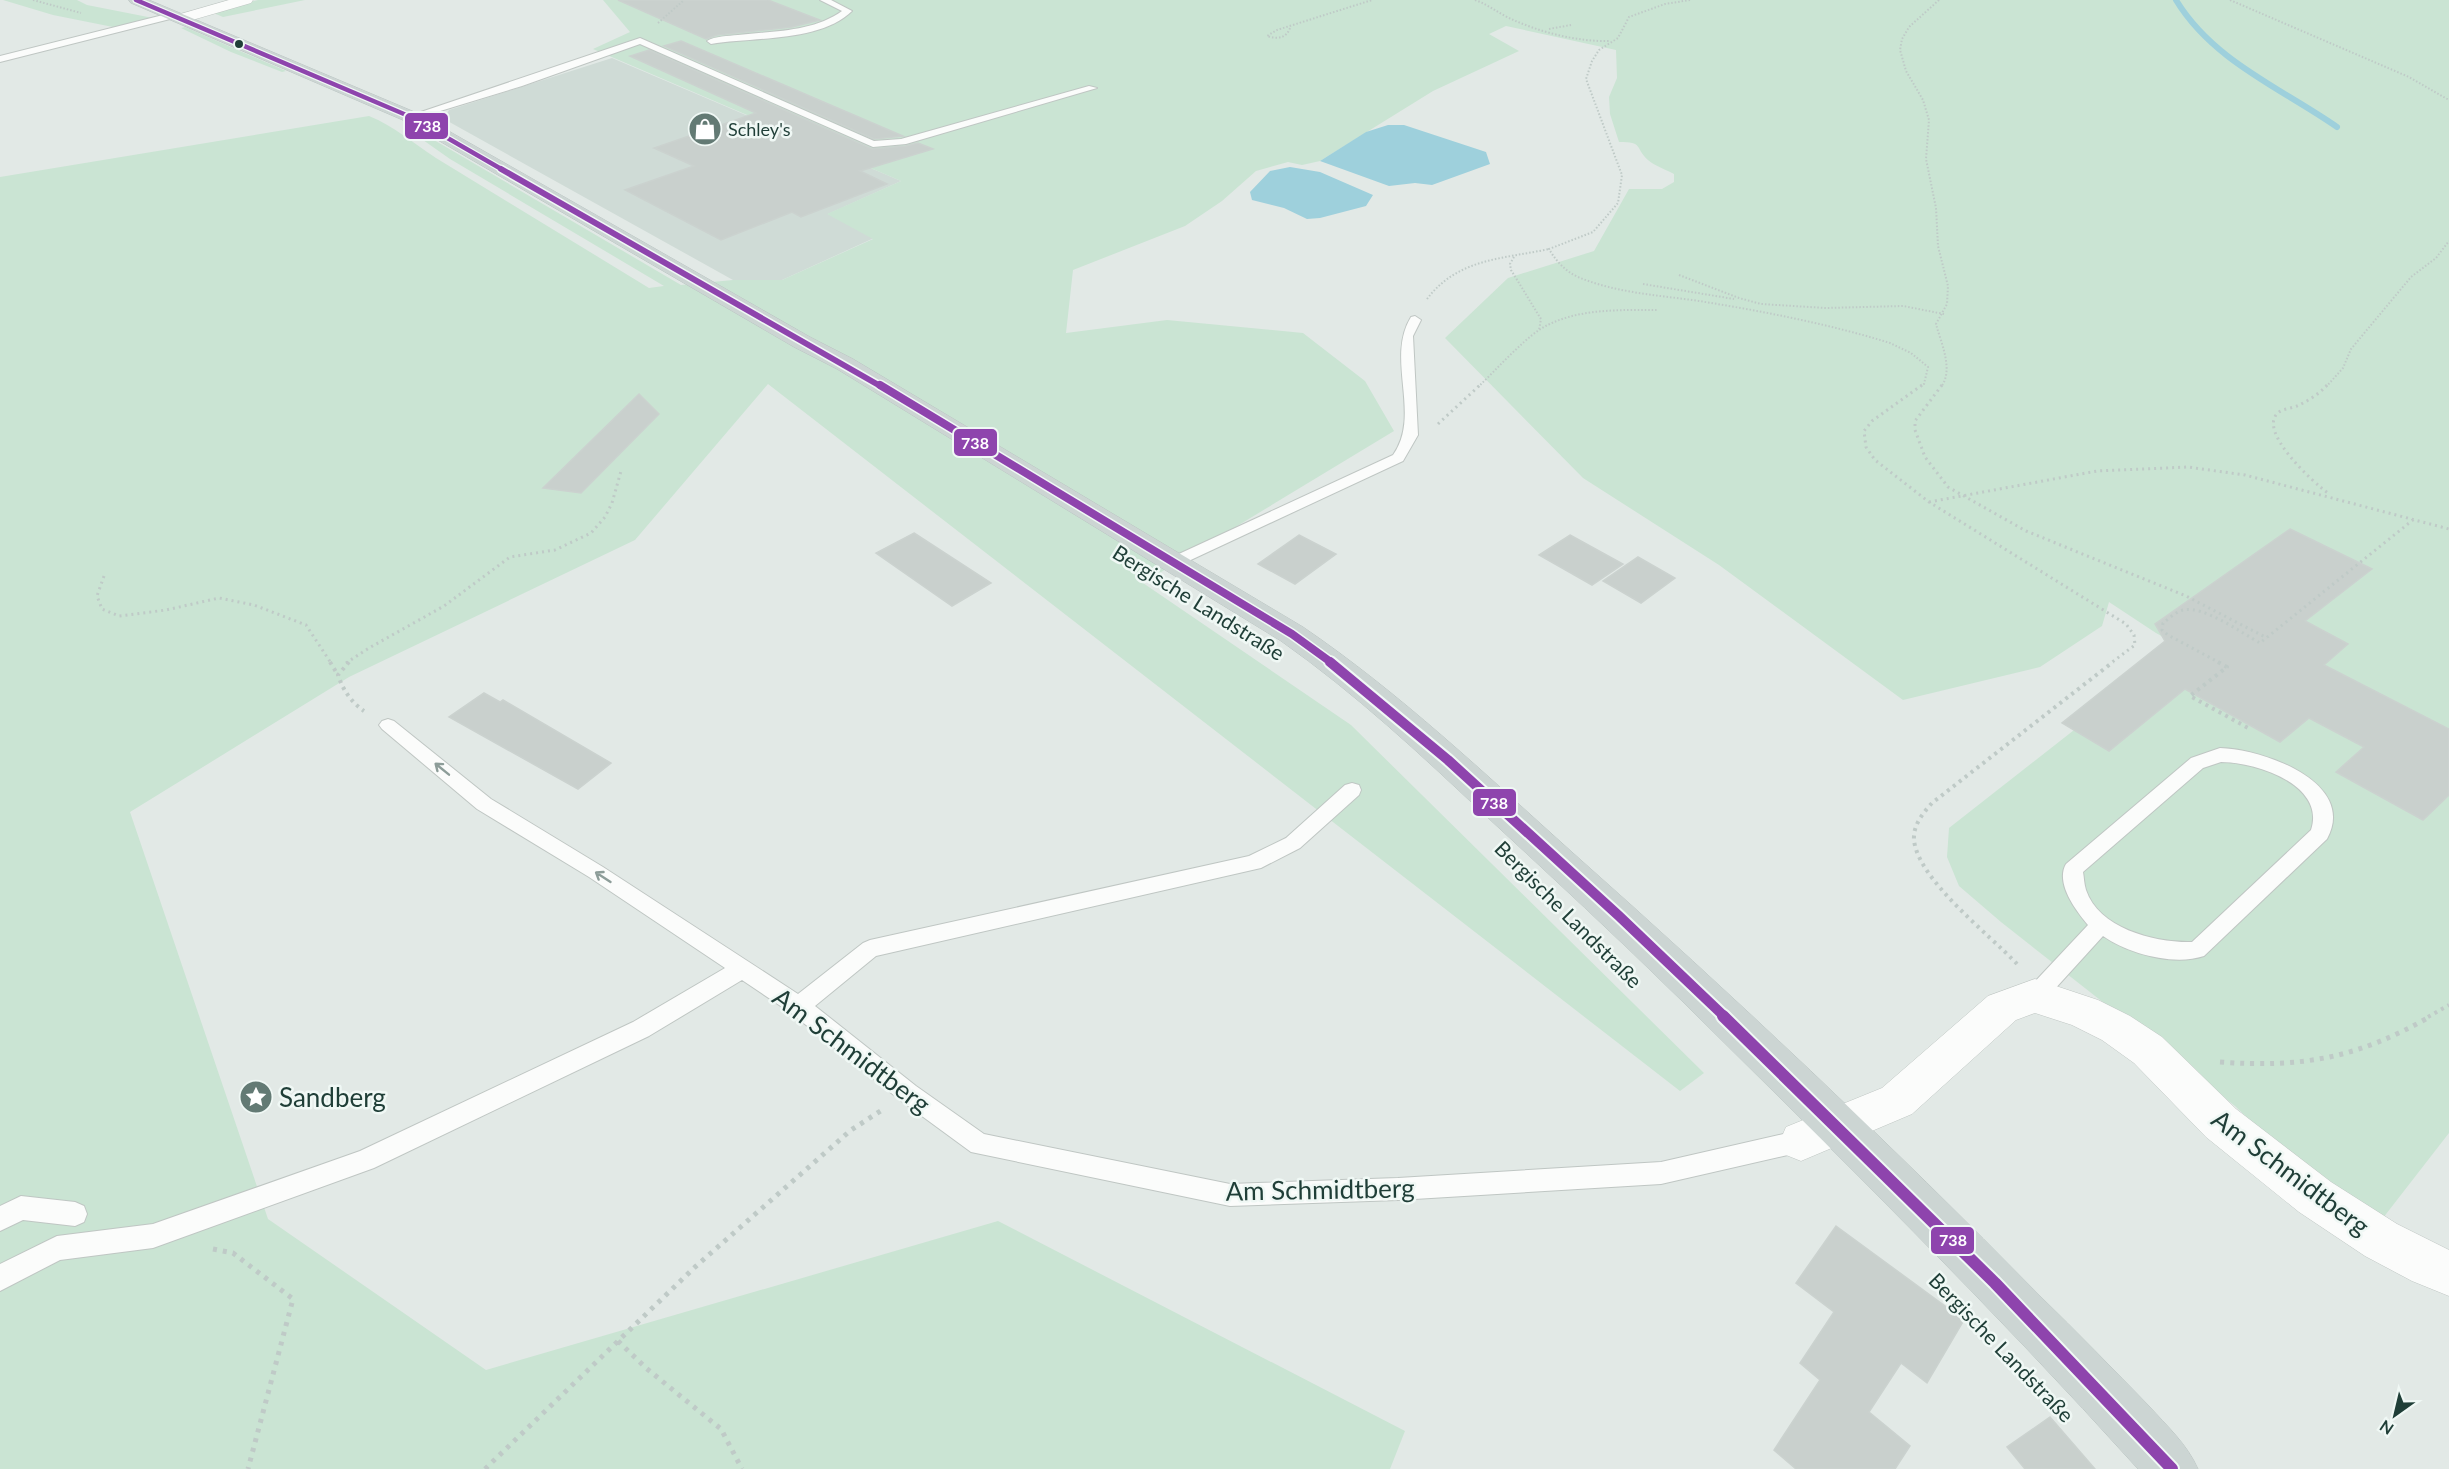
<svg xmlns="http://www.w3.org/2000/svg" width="2449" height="1469" viewBox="0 0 2449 1469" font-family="Lato,sans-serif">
<rect width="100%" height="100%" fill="#e2e9e6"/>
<path fill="#cfdbd6" d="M612,58L901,181L828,214L874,238L782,280H733L444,119L449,110Z"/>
<path fill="#cae4d3" d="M3,0H77L87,5L153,18L113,27L53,15Z
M258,0H305L223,17L211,12Z
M603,0H2449V1133L2383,1218L2280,1149L2235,1106L2001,922L1959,886L1947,857L1949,828L2162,661L2178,645L2156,633L2109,602L2102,626L2040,667L1903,700L1719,565L1583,478L1445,338L1508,278L1594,251L1629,189H1662L1674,182V174C1667,170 1655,166 1648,160C1634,147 1644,142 1619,142L1610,114L1609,97L1617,78L1616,50L1506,26L1489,34L1519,51L1433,91L1320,161L1302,165L1288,162L1256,171L1222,201L1185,226L1073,270L1066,333L1167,320L1303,333L1365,381L1394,431L1143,583L1351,725L1704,1073L1680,1091L768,384L635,540L349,677L130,812L268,1219L486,1370L998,1221L1405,1431L1390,1469H0V177L369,116C394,126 413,143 436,158L649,288L664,286L450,159L406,128L434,140L681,285L733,280H782L873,239L827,214L901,181L593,49L630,32Z
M185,27L286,71L282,72L231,52L181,28Z"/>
<path fill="#9ed0dc" d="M1388,125H1404L1486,152L1490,164L1432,185L1415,183L1389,186L1320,161L1366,132Z
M1290,167L1320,172L1373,195L1366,206L1320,218L1307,219L1284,208L1252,200L1250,192L1270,171Z"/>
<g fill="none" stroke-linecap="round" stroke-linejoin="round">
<path stroke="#9ed0dc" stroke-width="6" d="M2176,0C2213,61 2281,88 2337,127"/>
</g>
<path fill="#c9d0cd" stroke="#cbd2cf" stroke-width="1.5" d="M618,0H768L820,20L792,27L717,35L706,39Z
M681,41L903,136L874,139L664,46Z
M649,50L872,149L906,146L918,143L933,149L860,171L887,184L801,217L792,212L721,240L625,190L694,166L654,148L756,113L630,56Z
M639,394L659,414L581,493L543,488Z
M2290,529L2372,569L2305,621L2348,644L2324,665L2449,729V795L2423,820L2336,772L2364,747L2309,718L2280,742L2185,689L2109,751L2062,723L2165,641L2155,624Z
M914,533L991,583L952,606L876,553Z
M1299,535L1336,554L1295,584L1258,564Z
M1570,535L1623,564L1592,585L1539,555Z
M1638,557L1675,578L1641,603L1603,581Z
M484,693L500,702L503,700L611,763L578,789L449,717Z
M1836,1226L1964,1320L1927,1383L1901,1363L1869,1412L1910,1446L1895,1469H1796L1774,1450L1820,1380L1800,1363L1834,1312L1796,1283Z
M2050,1417L2095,1469H2025L2007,1447Z"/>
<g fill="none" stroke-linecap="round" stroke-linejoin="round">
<g stroke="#bfc6c3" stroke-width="2">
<path id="lane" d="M820,0H831L852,11C821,42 753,37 711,44L707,41C715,36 728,36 738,35C773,31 813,32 842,11Z
M175,12L179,15L178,17L0,62V56Z
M640,38L874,141L901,139L1089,86L1097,88L906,144L873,147L640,44L522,86L414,119L406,117Z
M1415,316L1421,320L1413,336L1418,435L1403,461L1180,565H1168L1166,562L1168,559L1393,455C1422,415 1385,359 1411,317Z
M388,719L394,721L491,799L603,867L798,994L863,943L870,940L1249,856L1286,838L1345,785L1352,783L1359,785L1361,790L1359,795L1300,848L1261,868L876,956L815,1006L916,1086L984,1134L1230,1184L1398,1178L1661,1162L1801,1130L1809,1133L1813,1141L1809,1149L1801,1152L1661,1184L1398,1200L1230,1206L971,1152L900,1100L791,1013L742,980L649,1036L374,1168L153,1248L60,1260L0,1291V1264L57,1236L153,1224L360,1151L633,1022L725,968L589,877L477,809L382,729L379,725L382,721Z
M2220,748C2262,749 2358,782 2327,839L2204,956C2174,966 2129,954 2103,936L2043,1002L2035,1005L2027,1002L2024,996L2027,990L2088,925C2076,911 2055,883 2066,864L2191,758ZM2221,762C2256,762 2326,785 2311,830L2192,942C2156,943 2099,929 2086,890C2084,884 2084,877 2083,872L2203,768Z
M21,1196L75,1202L84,1206L87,1214L84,1222L75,1226L23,1220L0,1231V1206Z"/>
</g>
<g stroke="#bfc6c3" stroke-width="1">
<path id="street" d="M229,0H253L251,3L182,23L174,18L177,15Z
M2035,979L2098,1000L2130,1016L2162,1037L2236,1109L2331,1182L2397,1224L2449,1250V1296L2412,1281L2365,1256L2299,1212L2206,1137L2134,1063L2102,1040L2072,1025L2035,1013L2016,1020L1912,1114L1801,1161L1786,1155L1780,1141L1786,1127L1882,1088L1988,996Z"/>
</g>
<g stroke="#bbc5c3" stroke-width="1">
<path id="primary" d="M129,0H149L417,113L810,337L853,359L1303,627C1400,693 1485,774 1573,853C1733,995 1890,1143 2040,1296C2077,1332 2113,1369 2149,1406C2167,1426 2187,1444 2198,1469H2138C1992,1307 1837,1154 1682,1001C1618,938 1552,877 1486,816C1419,753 1356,694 1281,641L837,369L794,347L405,121L131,3Z"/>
</g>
<path stroke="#bfcac7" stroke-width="2" stroke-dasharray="1.5 2" stroke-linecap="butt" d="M33,0L81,13
M1475,0C1487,4 1497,12 1509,18C1539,32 1577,42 1610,41
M1690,0L1665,4L1629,17L1618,38L1599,50L1592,61L1586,79L1622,175L1618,203L1593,232L1549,249C1556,261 1565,271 1578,277C1616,293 1658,295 1699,301C1762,311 1829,324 1890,343L1911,353L1928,367L1924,384L1920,387
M1939,0L1909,27L1902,39L1900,50L1906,71L1923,100L1929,120L1926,159L1936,208L1938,246L1948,286L1947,304L1936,324C1941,343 1954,370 1941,387
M2230,0L2409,77L2449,100
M658,23L684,0
M1290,28C1286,39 1277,39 1267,36L1277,30L1372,0
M1549,29L1571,25
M1514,257L1510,264L1511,270L1541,319L1539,330
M1679,275L1739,298L1761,304L1826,308L1903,306L1944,314
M1643,284L1734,299
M1427,299C1458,258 1503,259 1549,249
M1478,387C1496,370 1520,343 1539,330C1573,308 1619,310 1657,310
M2326,387L2343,368L2351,349L2411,277L2436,258L2449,241"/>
<path stroke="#bfcac7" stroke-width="3" stroke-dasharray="2 4" stroke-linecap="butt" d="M1922,385L1872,421L1864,431L1866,447L1875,460L1929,502L2126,624L2134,635L2135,645L2111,663
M1942,385L1915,421V430L1925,457L1948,487L2026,531L2186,596L2267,638
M2327,385C2319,394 2308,401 2297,406C2292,408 2283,409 2279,412C2255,430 2315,484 2328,493
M1438,424L1480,385
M1929,502L2097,471L2188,467L2245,475L2449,529
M104,576L97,596L102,609L119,616L166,610L219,598L254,605L306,625L331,663
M346,663L369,648L444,606L510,557L555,550L591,533L605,517L612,503L621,471
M2220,663L2168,635L2162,630L2163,623C2169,619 2175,612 2183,610C2203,605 2242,633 2260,643L2414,519"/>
<path stroke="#bfcac7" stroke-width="4" stroke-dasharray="3 4.5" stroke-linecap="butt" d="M330,662L338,675
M349,662L338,675C343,690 351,702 364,711
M2218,662L2227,667L2190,696L2250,729
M2017,964C1989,934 1918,880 1914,840C1913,825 1923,813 1932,803L2113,662
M2428,1017L2449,1005"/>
<path stroke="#bfcac7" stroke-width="5" stroke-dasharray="4 6" stroke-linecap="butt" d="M2220,1062C2303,1068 2358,1058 2431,1016
M213,1249L233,1253L293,1299L248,1469
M618,1341L646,1368L721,1429L742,1469
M485,1469L695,1267L851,1130L882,1110"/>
<use href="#lane" fill="#fbfcfb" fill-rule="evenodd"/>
<use href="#street" fill="#fbfcfb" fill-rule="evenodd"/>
<use href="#primary" fill="#ccd5d3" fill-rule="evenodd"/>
<g stroke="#f0f8f5" stroke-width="7">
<path id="bus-1-far4" d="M136,0L411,117L503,170"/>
</g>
<g stroke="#f0f8f5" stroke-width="9">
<path id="bus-1-far3" d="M501,169L882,387"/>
</g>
<g stroke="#f0f8f5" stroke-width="11">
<path id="bus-1-far2" d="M880,385L1292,634L1332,663"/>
</g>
<g stroke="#f0f8f5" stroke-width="14">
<path id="bus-1-far1" d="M1330,662L1448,760L1619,916L1725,1017"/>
</g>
<g stroke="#f0f8f5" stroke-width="16">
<path id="bus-1" d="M1723,1016L1995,1283L2172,1469"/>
</g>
<use href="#bus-1-far4" stroke="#8e44ad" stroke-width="4.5"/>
<use href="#bus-1-far3" stroke="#8e44ad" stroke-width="6"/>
<use href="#bus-1-far2" stroke="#8e44ad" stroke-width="8"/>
<use href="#bus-1-far1" stroke="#8e44ad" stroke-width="10"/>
<use href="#bus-1" stroke="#8e44ad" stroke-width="12"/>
</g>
<defs><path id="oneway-shaft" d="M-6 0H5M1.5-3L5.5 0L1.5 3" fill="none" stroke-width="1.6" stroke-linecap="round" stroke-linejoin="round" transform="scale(1.5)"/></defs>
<g stroke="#8d9d99">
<use href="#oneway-shaft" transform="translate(442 769) rotate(-141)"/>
<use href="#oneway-shaft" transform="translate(603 877) rotate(-147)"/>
</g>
<defs>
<g id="shop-disc" transform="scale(1.725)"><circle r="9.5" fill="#637a74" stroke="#f0f8f5"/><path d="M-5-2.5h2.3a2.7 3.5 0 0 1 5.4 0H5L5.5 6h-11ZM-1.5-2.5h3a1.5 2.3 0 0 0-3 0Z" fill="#fff"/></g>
<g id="sight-disc" transform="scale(1.725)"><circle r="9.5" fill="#637a74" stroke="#f0f8f5"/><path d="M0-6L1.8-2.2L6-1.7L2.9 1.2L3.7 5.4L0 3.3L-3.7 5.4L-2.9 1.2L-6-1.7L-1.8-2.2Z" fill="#fff"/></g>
</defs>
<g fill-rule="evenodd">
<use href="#shop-disc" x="705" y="129"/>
<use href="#sight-disc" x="256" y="1097"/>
</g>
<circle fill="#1f3e37" stroke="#f0f8f5" stroke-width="2" cx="239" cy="44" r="5"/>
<g text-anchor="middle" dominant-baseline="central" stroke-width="5" stroke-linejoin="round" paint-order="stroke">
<g font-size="18" fill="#1f3e37" stroke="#f0f8f5" text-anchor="start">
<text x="728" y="129">Schley's</text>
</g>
<g font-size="21" fill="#1f3e37" stroke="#f0f8f5">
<text transform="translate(1199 602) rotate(32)">Bergische Landstraße</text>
<text transform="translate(1569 914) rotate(45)">Bergische Landstraße</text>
<text transform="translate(2002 1347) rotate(46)">Bergische Landstraße</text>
</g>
<g font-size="26" fill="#1f3e37" stroke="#f0f8f5">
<text transform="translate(852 1050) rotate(37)">Am Schmidtberg</text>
<text transform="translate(2291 1172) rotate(37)">Am Schmidtberg</text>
<text transform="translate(1320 1189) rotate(-1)">Am Schmidtberg</text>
</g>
<g font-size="26" fill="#1f3e37" stroke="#f0f8f5" text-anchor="start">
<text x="279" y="1097">Sandberg</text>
</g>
</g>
<g stroke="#f0f8f5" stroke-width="2">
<rect x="404" y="112" width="45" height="28" rx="6" fill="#8e44ad"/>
<rect x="953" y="428" width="45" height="29" rx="6" fill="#8e44ad"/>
<rect x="1472" y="788" width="45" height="29" rx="6" fill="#8e44ad"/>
<rect x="1930" y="1226" width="45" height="29" rx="6" fill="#8e44ad"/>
</g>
<g font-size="16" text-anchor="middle" font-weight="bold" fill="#fff">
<text x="427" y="132">738</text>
<text x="975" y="449">738</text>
<text x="1494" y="809">738</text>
<text x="1953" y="1246">738</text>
</g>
<g transform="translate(2395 1415) rotate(214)" stroke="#f0f8f5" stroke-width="4.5" paint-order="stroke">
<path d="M0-4.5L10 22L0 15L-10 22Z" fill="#1f3e37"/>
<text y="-9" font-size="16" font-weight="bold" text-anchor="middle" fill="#1f3e37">N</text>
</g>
</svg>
